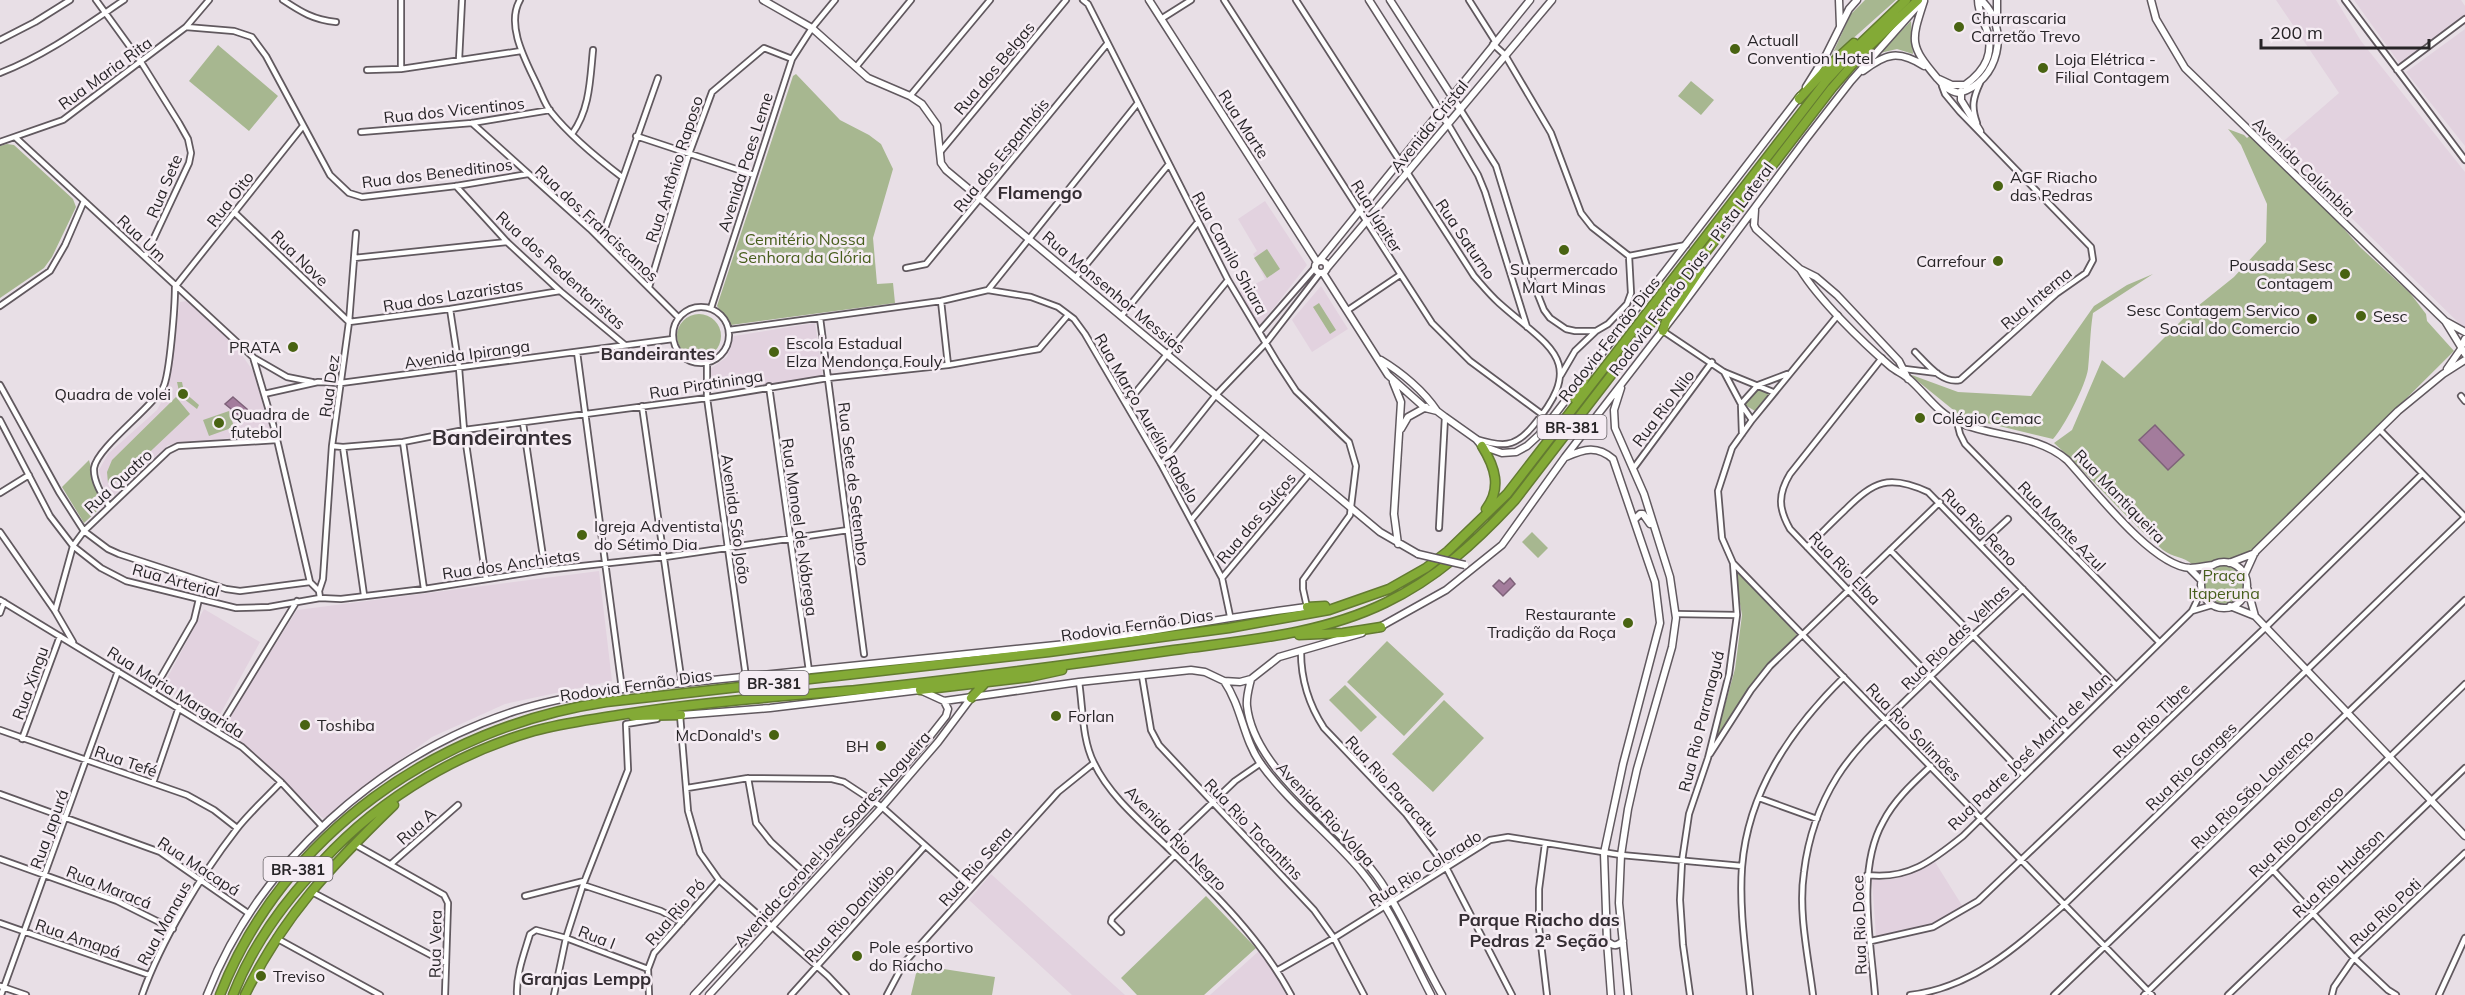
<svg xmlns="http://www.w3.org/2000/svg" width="2465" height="995" viewBox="0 0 2465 995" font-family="Mulish,sans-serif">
<rect width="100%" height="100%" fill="#e8dfe6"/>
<path fill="#e2d2df" d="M2276,0H2336L2361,41L2465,172V329L2278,146L2339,93Z
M2354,0H2461L2465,6V16L2400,64Z
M2465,29V146L2406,72Z
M1265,201L1307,265L1259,327L1239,292L1265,279L1253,254L1257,251L1238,219Z
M1321,286L1348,329L1312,352L1292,320Z
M187,301L231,339L253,371L270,428L268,434L168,445L114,496L104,489L99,470L108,454L157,410L166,393L180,302Z
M815,323L823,377L714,391L710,369L727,357L734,336Z
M599,571L612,681L505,704L432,737L357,791L324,819L223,727L297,610Z
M204,609L260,642L217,720L162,688Z
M1935,862L1963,907L1932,923L1876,936L1872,880H1886L1905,876Z
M991,874L1125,995H1072L969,900Z
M1260,950L1275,971L1288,995H1210Z"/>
<path fill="#a7b790" d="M1865,0H1896L1830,59L1851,14Z
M1911,21L1913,54L1897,49L1880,53Z
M218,45L278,96L249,131L189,81Z
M796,74L840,120L869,135L881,144L893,169L873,238L877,284L893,283L895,303L731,325L717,306L793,76Z
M1691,81L1714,100L1701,115L1678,96Z
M2228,129L2244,135L2247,138L2256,130L2360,247L2410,293L2426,314L2427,321L2454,351L2255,549L2230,561L2192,564C2184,557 2172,557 2163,550C2124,517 2092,477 2054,443L2072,430L2102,360L2124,378L2188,314L2234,277L2266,242L2267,204L2241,145Z
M7,144L14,145L73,199L76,207L52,257L44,268L0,298V146Z
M1267,249L1280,269L1267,278L1254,258Z
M2153,274L2093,313C2090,332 2090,350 2088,369C2086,385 2064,427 2053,439L1962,417L1909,374L1958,392L2031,396L2094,306L2127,285Z
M1319,303L1336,330L1330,334L1313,307Z
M677 336a22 22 0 1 1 44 0a22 22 0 1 1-44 0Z
M177,382H182L184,392L199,405L197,409L180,396Z
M1758,388L1769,394L1755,411L1745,405Z
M176,397L190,414L118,482L108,483L107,472L112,460Z
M229,411L234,427L209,436L203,420Z
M89,460L101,507L84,523L62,487Z
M1532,532L1548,548L1538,558L1522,542Z
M2205 585a19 19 0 1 1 38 0a19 19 0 1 1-38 0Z
M1740,572L1799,637L1770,661L1747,692L1721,734H1717L1735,669L1742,615L1735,576Z
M1387,641L1444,694L1404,736L1347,682Z
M1345,685L1377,717L1361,732L1329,700Z
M1444,700L1484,738L1433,792L1392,754Z
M1206,896L1256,948L1204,995H1137L1121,978Z
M918,965L995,977L992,995H911Z"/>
<path fill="#a37c9c" stroke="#7e6279" stroke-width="1.5" d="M233,397L247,409L241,417L225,404Z
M2155,425L2184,455L2168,470L2139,440Z
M1510,578L1515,584L1503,596L1493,586L1499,580L1504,584Z"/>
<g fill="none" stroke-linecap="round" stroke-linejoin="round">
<g stroke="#61595f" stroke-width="8">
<path id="street" d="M96,0L141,62L179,123L188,139L191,153L189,163L145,257
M283,0C301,12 314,20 336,22
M401,0V69
M520,0C505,26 527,63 538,87C542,95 545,105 551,112C571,137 597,158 622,177
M1083,0L1088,4L1228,280L1277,362L1296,391L1349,442L1356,466L1350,515L1303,580V589L1307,607
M1224,0L1432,323L1470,361L1543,415
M1296,0L1474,276C1482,285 1490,295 1499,303C1548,347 1589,360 1533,426C1515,448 1502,447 1476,439
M1469,0L1495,41
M2345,0L2465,160
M1161,19L1191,0
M186,27L234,31L252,37L266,56L330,175L349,193L362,197L456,186L528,174
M0,40L35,22L70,0
M1493,44L1505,55L1551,133L1581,213L1592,227L1629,256L1686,245
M459,60L462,0
M856,67L911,0
M367,70L401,69L521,51
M2397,70L2465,19
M0,73C46,55 84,27 124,0
M910,96L990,0
M1460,109L1496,166L1528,270L1544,310L1550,318L1566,329L1575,331H1596L1608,324L1627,304L1631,293L1629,256
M472,123L590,229L679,318
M1977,123C1971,107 1973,98 1980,83
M1448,124L1478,175L1485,192L1527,327
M361,132L472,123L550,110
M572,134C590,109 590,80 593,50
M636,136L754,175
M15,137L253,357L275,431L310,582L319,591L320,598
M0,142L63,120L186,27L209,0
M941,151L1066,0
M456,186L507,242L560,291L625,345
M234,212L349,322L450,309L560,291
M601,240L658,78
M354,258L507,242
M906,268L926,264L1107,44
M1076,277L1169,164
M649,287L689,154L712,92L764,48L792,59
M988,290L1137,104
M941,301L948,365
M0,306L50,271L65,245L84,201
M673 335a28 28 0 1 1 56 0a28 28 0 1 1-56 0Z
M711,308L792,59L812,28L835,0
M450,309L459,368L464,430L486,579
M1348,310L1400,275
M1122,315L1198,222
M820,318L864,654
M729,330L941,301L988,290L1031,297L1058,307L1074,319L1085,334L1161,464L1222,578L1230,616
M1663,331L1724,372L1773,392
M1259,332L1314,269
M577,352L622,689
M1915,352C1927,364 1942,384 1960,380L2056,294L2086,273L2093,260L2091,247L1960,112L1945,94L1942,86
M254,358L287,377L312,382
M1882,358L1790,474C1778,494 1778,508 1790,529L2024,775
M707,363V398L746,677
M1905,369L1937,373
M1724,372L1741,404L1752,420
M1561,375L1575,351L1596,331
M0,385L59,492L84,531L108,549L119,554L226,589L240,591L310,582
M769,386L809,671
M264,394L318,382L341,383L673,339
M2461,396L2465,401
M1127,403L1228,280
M642,406L682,684
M0,420L50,516L73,546L101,568L126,581L236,608L269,607L320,598L341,599L424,589L545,570L665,557L848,530
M1957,422L1960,434L1965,444L2159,642
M523,423L545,570
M2379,429L2465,517
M1742,434L1741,404L1758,385L1787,374
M403,442L424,589
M332,446L343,447L403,442L464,430L707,398L828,378L948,365L1039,349L1068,315
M343,447L364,595
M1161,464L1216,395L1266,343L1320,273
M1633,469L1712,362
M0,493L29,475
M109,506C102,495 93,481 94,468C97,448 149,410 163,388C170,375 175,304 175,287L303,126
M1191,520L1263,435
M1439,528L1445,417
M0,532L55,611L73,642
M1981,544L2008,519
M1807,547C1820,535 1832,522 1845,510C1874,481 1889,474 1928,492L2116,685
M1890,550L2068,733
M1733,563L2152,995
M1222,578L1310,473
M319,591L323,579L332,446L349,322L356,233
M0,600L242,747L281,782L322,826
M55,611L73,546L84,531L168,451L178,446L277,440
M2192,611L2212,605
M0,613L4,602
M1676,614L1737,615
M1301,652C1301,679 1309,705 1324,728L1406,814L1446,867L1512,995
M1142,676L1151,730L1159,745L1314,910L1334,938L1364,995
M1079,682C1083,708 1082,740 1094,763C1109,795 1140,821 1165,845C1212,891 1260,937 1291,995
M153,691L194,620L199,599
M680,715L688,811L700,853L719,880L828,976L846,995
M0,730L187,795L214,810L237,828
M218,730L297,601
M22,739L60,636
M1710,754L1751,690L1770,666L1940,502
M748,778L756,823L771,842L807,875
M153,783L179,707
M687,788L748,778L832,779L844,782L882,807L972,887
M0,794L160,852L248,913
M1759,798L1817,819
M354,844L444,895L448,903L445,995
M1545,844L1539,889V927L1547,995
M1167,846L1235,781L1261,763
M0,859L117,901L173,929
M391,864L458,805
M2272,869L2354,958L2388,990L2396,995
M1867,875C1908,880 1932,861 1963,836L2192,611L2202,590
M583,885L661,911L682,922
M312,892L446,963
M525,896L584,881
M0,923L149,975
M1121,932L1111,922L1112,918L1175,855
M276,938L380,995
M1871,941L1933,927L1978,901L2266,627L2422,474
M1278,970L1334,938L1490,840L1508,837L1621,855L1742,866
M0,986L26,995
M1,995L118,671
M142,995C161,941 201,875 236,830C249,813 266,798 281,782
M517,995C516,974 524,954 530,934L536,930L566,938L648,969
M554,995L566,938L583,885L628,770L626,724L657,719
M649,995L648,969L654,953L719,880
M791,995L925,846
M887,995L904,963L1058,792L1094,763
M1690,995L1683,945L1680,900L1682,861L1689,814L1708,758L1729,674L1737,615L1733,563L1722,538L1718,491L1732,448L1752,420L1838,315
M1750,995C1746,953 1739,910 1742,867C1748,791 1791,729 1844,677
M1813,995C1808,955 1798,912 1804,872C1808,839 1819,806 1837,777C1855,748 1883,723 1907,699C1945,662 1984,625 2023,589
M1875,995C1871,942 1856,870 1883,822C1894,800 1914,782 1931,766
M1910,995C1973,988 2019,945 2065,904L2465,517
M2054,995L2465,600
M2144,995L2465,684
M2228,995L2465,768
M2332,995L2334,987L2354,958L2465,853
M2439,995L2465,938"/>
</g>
<g stroke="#61595f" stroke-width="9">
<path id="secondary" d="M763,0L812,28L868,78L910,96L922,104L937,125L941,163L946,170L1380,532L1418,554
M1149,0L1317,262
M1369,0L1448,124
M1390,0L1460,109
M1839,0L1840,26
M2151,0L2156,19L2185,68L2445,321L2465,332
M1924,1C1911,41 1909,45 1937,78C1944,86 1948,91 1959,93C1999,82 2011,28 1981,0
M1997,20V0
M1863,71C1886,53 1899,50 1924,66
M1939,79L1952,85H1965C1986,70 1995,52 1986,28C1982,18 1978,10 1978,0
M1806,87L1826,55L1849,9L1857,0
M1961,91V100L1980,131
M1755,210L1754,225L1756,229L1800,269L1816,277L1837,295L1899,361L1908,379
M1320,260L1530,0
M1315 267a6 6 0 1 1 12 0a6 6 0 1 1-12 0Z
M1327,268L1552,0
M1800,269C1819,300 1862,342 1890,366C1896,371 1903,374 1909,379C1927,395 1938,414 1960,423C1996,438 2037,434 2067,460C2093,488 2152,566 2190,568C2197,568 2205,566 2213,565
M1323,273L1388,375L1425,408L1437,411L1445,417L1476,439L1482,446L1502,453L1516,452L1527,446L1539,435L1800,96
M2445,321L2461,347
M2465,339L2461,347L2465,354
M1381,360C1401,372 1424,391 1437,411
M2447,369L2461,349
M1393,382L1401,402L1394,514L1398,544
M1621,388L1614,410L1615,428L1644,494L1670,577L1676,618L1672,647L1637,769L1628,809L1621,855L1619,903L1628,995
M1401,429L1408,417L1426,407
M1566,457C1584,449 1597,445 1613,459L1655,582L1660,623L1623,764L1604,853L1607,941L1611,995
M1634,520L1640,514H1643L1650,524
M2201 585a23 23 0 1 1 46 0a23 23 0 1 1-46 0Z
M2229,563L2255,553
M2189,568L2202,581
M2245,574L2255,552L2398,411L2443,374L2465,360
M2247,587L2255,616
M2230,606L2255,616L2465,836
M1378,628L1446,590L1502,545L1565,457L1680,308L1806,139L1851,81L1923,0
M1251,679C1249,688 1246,697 1247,706C1254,773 1345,828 1381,882C1404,917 1421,958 1442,995
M1224,681C1242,707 1243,739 1261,764C1290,804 1330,834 1361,871C1390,906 1410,955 1431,995
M681,715L770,708L920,690L944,701L1079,682L1191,670L1205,672L1224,681L1240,682L1251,679L1279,657L1362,633
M1607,941C1613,946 1616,947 1623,941
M207,995C259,862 380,755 515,711C544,702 574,696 604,691L1066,644C1147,633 1226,617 1307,607
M694,995L874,801L931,735L946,716L948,709L944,701
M709,995L882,807L938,742L971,698"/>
</g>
<g stroke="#637b31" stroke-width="11">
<path id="highway" d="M1799,99L1830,65L1854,43
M1663,331L1666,321L1700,270
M1575,399L1586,376
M1482,446C1495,467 1502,488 1486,509
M1307,607L1325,606
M1299,635L1343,633L1381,627
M920,690L1030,677L1062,670
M971,698L986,682
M633,716L681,715
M220,995C283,834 438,727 606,702L1049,652L1229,628L1329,610L1389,589L1426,568L1448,551L1507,494L1826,81L1860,44L1906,0
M233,995C251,949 278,910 311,874C369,806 448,756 534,731C562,723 590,720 619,715C698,702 778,697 857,690C963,679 1068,665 1174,650C1245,640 1319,635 1385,603C1436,579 1477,541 1515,500L1832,88L1865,50L1918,0
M245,995C283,916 332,865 394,805"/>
</g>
<use href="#street" stroke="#fff" stroke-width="4.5"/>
<use href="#secondary" stroke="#fff" stroke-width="6"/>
<use href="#highway" stroke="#83aa36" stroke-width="8"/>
<g stroke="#61595f" stroke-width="9" stroke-linecap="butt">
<path id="secondary-bridge" d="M1418,554L1465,565"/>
</g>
<use href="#secondary-bridge" stroke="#fff" stroke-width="6"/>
</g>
<g fill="#496312" stroke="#f5ecf3" stroke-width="2">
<circle cx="1959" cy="27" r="6"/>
<circle cx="1735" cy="49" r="6"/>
<circle cx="2043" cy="68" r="6"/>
<circle cx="1998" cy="186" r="6"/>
<circle cx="1564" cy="250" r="6"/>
<circle cx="1998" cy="261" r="6"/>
<circle cx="2345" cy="274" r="6"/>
<circle cx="2361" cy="316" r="6"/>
<circle cx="2312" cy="319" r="6"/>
<circle cx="293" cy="347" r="6"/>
<circle cx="774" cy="352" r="6"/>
<circle cx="183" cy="394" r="6"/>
<circle cx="1920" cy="418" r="6"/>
<circle cx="219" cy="423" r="6"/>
<circle cx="582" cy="535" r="6"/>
<circle cx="1628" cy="623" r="6"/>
<circle cx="1056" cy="716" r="6"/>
<circle cx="305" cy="725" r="6"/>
<circle cx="774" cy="735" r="6"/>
<circle cx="881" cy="746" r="6"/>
<circle cx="857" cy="956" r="6"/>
<circle cx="261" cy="976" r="6"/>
</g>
<g text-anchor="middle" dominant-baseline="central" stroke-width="5" stroke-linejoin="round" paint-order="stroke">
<g fill="#f5ecf3" stroke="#656064" stroke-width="1.5">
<rect x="1537.5" y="415" width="69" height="24" rx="4.5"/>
<rect x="739.5" y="671" width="69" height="24" rx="4.5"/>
<rect x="263.5" y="857" width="69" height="24" rx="4.5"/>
</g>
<g font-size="15" font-weight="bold" fill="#272427">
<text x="1572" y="427">BR-381</text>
<text x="774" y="683">BR-381</text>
<text x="298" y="869">BR-381</text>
</g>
<g font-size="16" fill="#272427" stroke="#f5ecf3" text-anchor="start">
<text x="1971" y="18">Churrascaria<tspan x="1971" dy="18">Carretão Trevo</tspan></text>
<text x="1747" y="40">Actuall<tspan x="1747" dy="18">Convention Hotel</tspan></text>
<text x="2055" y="59">Loja Elétrica -<tspan x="2055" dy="18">Filial Contagem</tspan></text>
<text x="2010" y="177">AGF Riacho<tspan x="2010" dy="18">das Pedras</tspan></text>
<text x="1986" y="261" text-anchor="end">Carrefour</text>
<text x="2333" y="265" text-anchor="end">Pousada Sesc<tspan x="2333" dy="18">Contagem</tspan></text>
<text x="1564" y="269" text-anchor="middle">Supermercado<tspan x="1564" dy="18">Mart Minas</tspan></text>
<text x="2300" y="310" text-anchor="end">Sesc Contagem Servico<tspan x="2300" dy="18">Social do Comercio</tspan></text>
<text x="2373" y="316">Sesc</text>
<text x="786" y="343">Escola Estadual<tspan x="786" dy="18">Elza Mendonça Fouly</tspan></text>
<text x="281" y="347" text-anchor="end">PRATA</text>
<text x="171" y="394" text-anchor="end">Quadra de volei</text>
<text x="231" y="414">Quadra de<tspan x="231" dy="18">futebol</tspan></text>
<text x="1932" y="418">Colégio Cemac</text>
<text x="594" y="526">Igreja Adventista<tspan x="594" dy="18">do Sétimo Dia</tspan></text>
<text x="1616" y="614" text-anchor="end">Restaurante<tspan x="1616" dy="18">Tradição da Roça</tspan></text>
<text x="1068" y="716">Forlan</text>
<text x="317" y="725">Toshiba</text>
<text x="762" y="735" text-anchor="end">McDonald's</text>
<text x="869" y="746" text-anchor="end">BH</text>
<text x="869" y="947">Pole esportivo<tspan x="869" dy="18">do Riacho</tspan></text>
<text x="273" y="976">Treviso</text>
</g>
<g font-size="16" fill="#272427" stroke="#f5ecf3">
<text transform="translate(994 68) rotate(-50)">Rua dos Belgas</text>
<text transform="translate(105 73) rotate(-36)">Rua Maria Rita</text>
<text transform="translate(454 110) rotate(-6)">Rua dos Vicentinos</text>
<text transform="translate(1244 124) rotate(57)">Rua Marte</text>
<text transform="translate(1429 126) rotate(-51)">Avenida Cristal</text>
<text transform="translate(1001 155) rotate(-51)">Rua dos Espanhóis</text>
<text transform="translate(745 162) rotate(-72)">Avenida Paes Leme</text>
<text transform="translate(2304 167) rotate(44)">Avenida Colúmbia</text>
<text transform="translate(674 169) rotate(-72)">Rua Antônio Raposo</text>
<text transform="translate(437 173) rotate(-7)">Rua dos Beneditinos</text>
<text transform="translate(164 186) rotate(-67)">Rua Sete</text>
<text transform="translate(230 199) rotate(-52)">Rua Oito</text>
<text transform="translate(1377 216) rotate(58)">Rua Júpiter</text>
<text transform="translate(597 223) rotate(43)">Rua dos Franciscanos</text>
<text transform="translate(142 238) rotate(43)">Rua Um</text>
<text transform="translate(1466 239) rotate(56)">Rua Saturno</text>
<text transform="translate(1230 253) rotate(61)">Rua Camilo Shiara</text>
<text transform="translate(300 258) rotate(44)">Rua Nove</text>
<text transform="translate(1691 269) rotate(-53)">Rodovia Fernão Dias - Pista Lateral</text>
<text transform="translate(561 270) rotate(42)">Rua dos Redentoristas</text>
<text transform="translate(1114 292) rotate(40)">Rua Monsenhor Messias</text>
<text transform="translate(453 295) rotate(-9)">Rua dos Lazaristas</text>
<text transform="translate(2036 298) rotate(-40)">Rua Interna</text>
<text transform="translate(1609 339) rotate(-52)">Rodovia Fernão Dias</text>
<text transform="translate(467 354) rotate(-8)">Avenida Ipiranga</text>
<text transform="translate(706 384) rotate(-9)">Rua Piratininga</text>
<text transform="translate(329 386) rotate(-82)">Rua Dez</text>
<text transform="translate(1663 408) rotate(-53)">Rua Rio Nilo</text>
<text transform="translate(1147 418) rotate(60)">Rua Março Aurélio Rabelo</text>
<text transform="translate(118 481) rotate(-43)">Rua Quatro</text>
<text transform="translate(854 484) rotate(83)">Rua Sete de Setembro</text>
<text transform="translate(2120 496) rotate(46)">Rua Mantiqueira</text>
<text transform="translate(1256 518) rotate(-50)">Rua dos Suíços</text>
<text transform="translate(736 519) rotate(82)">Avenida São João</text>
<text transform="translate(2062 526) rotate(46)">Rua Monte Azul</text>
<text transform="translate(800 527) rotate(82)">Rua Manoel de Nóbrega</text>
<text transform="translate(1980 527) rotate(46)">Rua Rio Reno</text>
<text transform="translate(511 564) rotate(-8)">Rua dos Anchietas</text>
<text transform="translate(1845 568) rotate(46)">Rua Rio Elba</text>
<text transform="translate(176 580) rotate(15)">Rua Arterial</text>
<text transform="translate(1137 625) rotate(-8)">Rodovia Fernão Dias</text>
<text transform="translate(1955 637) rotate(-44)">Rua Rio das Velhas</text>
<text transform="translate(30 683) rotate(-70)">Rua Xingu</text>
<text transform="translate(636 685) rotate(-8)">Rodovia Fernão Dias</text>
<text transform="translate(176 692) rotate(32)">Rua Maria Margarida</text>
<text transform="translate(2151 720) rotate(-44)">Rua Rio Tibre</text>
<text transform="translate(1701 721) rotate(-76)">Rua Rio Paranaguá</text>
<text transform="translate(1914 732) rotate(46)">Rua Rio Solimões</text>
<text transform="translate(2029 751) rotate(-44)">Rua Padre José Maria de Man</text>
<text transform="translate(126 761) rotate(19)">Rua Tefé</text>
<text transform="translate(2191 766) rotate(-44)">Rua Rio Ganges</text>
<text transform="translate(1392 786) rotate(48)">Rua Rio Paracatu</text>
<text transform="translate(2252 789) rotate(-44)">Rua Rio São Lourenço</text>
<text transform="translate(1326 814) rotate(47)">Avenida Rio Volga</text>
<text transform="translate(416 826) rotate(-42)">Rua A</text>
<text transform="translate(49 829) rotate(-70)">Rua Japurá</text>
<text transform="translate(1254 829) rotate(46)">Rua Rio Tocantins</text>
<text transform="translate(2296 831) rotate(-44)">Rua Rio Orenoco</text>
<text transform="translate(1176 838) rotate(46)">Avenida Rio Negro</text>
<text transform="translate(832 839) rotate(-48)">Avenida Coronel Jove Soares Nogueira</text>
<text transform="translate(199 866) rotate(33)">Rua Macapá</text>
<text transform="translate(975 866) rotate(-48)">Rua Rio Sena</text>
<text transform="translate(1425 868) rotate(-32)">Rua Rio Colorado</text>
<text transform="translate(2338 873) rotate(-44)">Rua Rio Hudson</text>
<text transform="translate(109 887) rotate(22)">Rua Maracá</text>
<text transform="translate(675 912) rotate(-49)">Rua Rio Pó</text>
<text transform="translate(2385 912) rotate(-43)">Rua Rio Poti</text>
<text transform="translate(849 913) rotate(-48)">Rua Rio Danúbio</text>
<text transform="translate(164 923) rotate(-61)">Rua Manaus</text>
<text transform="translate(1859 925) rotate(-92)">Rua Rio Doce</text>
<text transform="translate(597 937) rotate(21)">Rua I</text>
<text transform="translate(78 938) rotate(19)">Rua Amapá</text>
<text transform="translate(435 944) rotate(-89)">Rua Vera</text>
</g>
<g font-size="16" fill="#475e1c" stroke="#f5ecf3">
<text x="805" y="239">Cemitério Nossa<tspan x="805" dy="18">Senhora da Glória</tspan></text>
<text x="2224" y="575">Praça<tspan x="2224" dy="18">Itaperuna</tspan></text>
</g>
<g font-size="18" font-weight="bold" fill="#352e34" stroke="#f5ecf3">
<text x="1040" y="192">Flamengo</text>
<text x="658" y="353">Bandeirantes</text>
<text x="1539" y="919">Parque Riacho das<tspan x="1539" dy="21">Pedras 2ª Seção</tspan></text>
<text x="586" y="978">Granjas Lempp</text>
</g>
<g font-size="22" font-weight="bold" fill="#352e34" stroke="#f5ecf3">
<text x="502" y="437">Bandeirantes</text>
</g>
</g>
<path d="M2261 39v9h168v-9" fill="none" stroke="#272427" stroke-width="3"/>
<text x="2270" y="39" font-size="18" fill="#272427" stroke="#f5ecf3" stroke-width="4.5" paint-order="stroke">200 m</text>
</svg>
